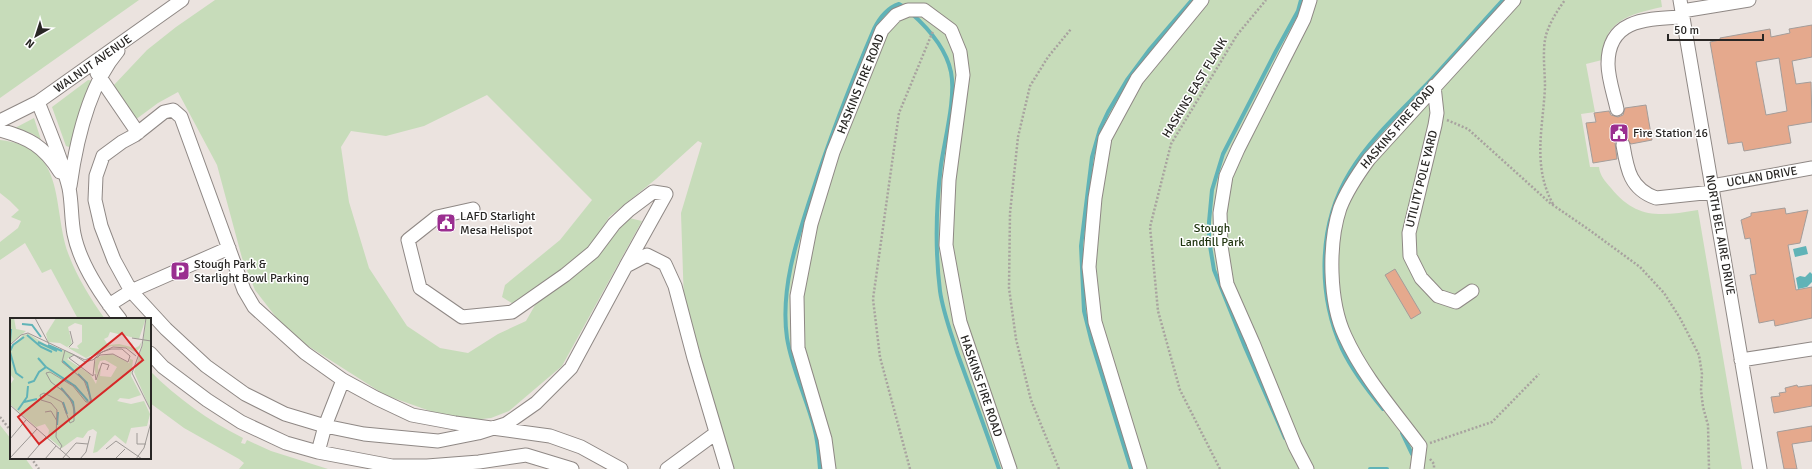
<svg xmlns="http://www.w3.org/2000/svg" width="1812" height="469" viewBox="0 0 1812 469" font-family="Signika,sans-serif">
<rect width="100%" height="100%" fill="#ebe3df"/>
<path fill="#c7dcba" d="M0,0H139L0,98Z
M215,0H1661L1662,7C1630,14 1602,21 1602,60L1586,64L1595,112L1581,114L1590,167H1599C1600,176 1605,181 1611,188C1637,220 1661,216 1698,210L1742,469H733L684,304L681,213L702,143L698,141L656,179L609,217L592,246L555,277L515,305L502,297L505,285L560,240L592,200L487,95L424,126L386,136L351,131L341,147L349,202L369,268L407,326L440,348L468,353L498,334L526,321L538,300L596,256L629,218L642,221L562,366L509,411L491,418L464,421L444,416L385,395L305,344L279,321L255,290L242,258L217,165L178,92L158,103L135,120L113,86L147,50L176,27Z
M88,80L94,81L72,145L69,147L66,146L52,107Z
M34,118L41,140L33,134L15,128Z
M0,140C67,147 52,206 68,253C77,277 90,298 105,319H78L51,269L42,273L25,243L0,260V242L18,228L21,221L11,217L19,210L10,201L0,193Z
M150,371C177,398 209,421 243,438L241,443L245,444L247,440L271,451L328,469H239L244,463L239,459L184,428L150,403Z
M0,425L11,439V458H25L33,469H0Z"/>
<path fill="#60b3b7" d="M1806,246L1808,254L1795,257L1793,249Z
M1810,272L1812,274V282L1807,287L1798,289L1796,278L1800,276L1805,277Z"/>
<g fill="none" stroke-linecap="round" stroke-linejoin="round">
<path stroke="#60b3b7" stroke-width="4" d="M911,13C928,28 946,48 951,72C956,97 945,138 941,165C936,206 935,250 940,291C943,312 951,333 957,352C971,391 986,430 999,469
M1383,409C1368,391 1352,370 1342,349C1317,293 1318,224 1350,172C1370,139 1401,111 1428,83C1453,56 1478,27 1503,0
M1402,433L1412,454
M1285,438L1245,347L1214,270L1209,240V222L1212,190L1223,154L1276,51L1298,11L1301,0
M820,469C819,455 818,441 814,427C806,397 792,369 787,338C780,289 797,239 812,193C830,137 851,83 874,29C879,19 887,8 899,4L906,8
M1131,469L1092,343L1084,311L1081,246L1092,157L1100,129L1108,112L1127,80L1150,49L1192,0
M1370,469H1387"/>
</g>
<path fill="#e5a98d" stroke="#a49d9a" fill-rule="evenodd" d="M1812,25V57L1792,61L1796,84L1811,82L1812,122L1788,126L1791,143L1744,151L1742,142L1728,144L1710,42L1720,40V38L1770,29L1771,37L1790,33L1789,29ZM1779,58L1787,111L1766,115L1756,62Z
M1646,105L1652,140L1631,144L1626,138L1621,137L1615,143L1617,159L1593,163L1586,123L1596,122L1594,113L1609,111L1611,115L1618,117L1623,115L1625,108Z
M1785,208L1786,214L1808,210L1800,243L1788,245L1796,290L1812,287V318L1775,326L1774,320L1759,323L1750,275L1756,274L1750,238L1745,239L1741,220L1751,216V213Z
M1395,269L1421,313L1411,319L1385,275Z
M1797,385L1798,387L1812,385V406L1774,413L1771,397L1780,396L1779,393L1786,392L1785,388Z
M1812,426V441L1792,444L1797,469H1784L1777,432Z"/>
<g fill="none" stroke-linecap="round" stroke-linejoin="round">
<g stroke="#8f8885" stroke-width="15">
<path id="minor" d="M1680,0L1760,469
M1682,11L1749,0
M97,73L138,133
M1434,86L1437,113L1435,125L1409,233L1410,256L1421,278L1438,296L1456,302L1472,291
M38,102C49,130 62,159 69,188C72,203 71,219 74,234C80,264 101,295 120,319
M1617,109C1614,95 1608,78 1608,64C1608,18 1648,19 1683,17
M0,121L38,102L182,0
M0,130C29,138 44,146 60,172
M1623,145C1627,169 1630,189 1656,198L1713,192
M70,186C76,143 89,85 118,51
M1712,186L1812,168
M473,209L437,217L408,240L420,288L462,317L512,312L565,275L593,252L614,224L629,210L653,192L666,194L626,266
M109,305L131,291L229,248
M150,353L163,367L207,400L241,422L286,443L318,452L392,466H427L479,462L526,455L572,469
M1741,360L1812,349
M318,452L325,426L343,380
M621,469L581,447L550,436L455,423L412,415L376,398L343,380L305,353L254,307L244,290L181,117L173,110L164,112L135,135L122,142L103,156L96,176L95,200L101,226L114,260L131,291L166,329L206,366L245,394L285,414L325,426L364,434L438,441L478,433L506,424L536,403L571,368L626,266L647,255L665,264L675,286L694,358L727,469
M667,469L716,433
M829,469L825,439L798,348L797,296L811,224L833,152L882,30L896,15L908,10H924L951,30L960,52L963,75L949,180L946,245L960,322L1010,469
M1140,469L1095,322L1089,267L1095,198L1105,138L1137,79L1202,0
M1307,469L1295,446L1253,343L1227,284L1221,246L1220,213L1226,176L1238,149L1304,19L1310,0
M1417,469L1420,446C1394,411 1363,376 1345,336C1329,302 1328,244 1340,208C1347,190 1358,174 1369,159L1514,0"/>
</g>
<path stroke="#a8a29f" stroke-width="2.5" stroke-dasharray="2 2" stroke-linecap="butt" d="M1447,120L1468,129L1550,203L1588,229L1640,267L1664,293L1680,318L1699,355L1702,374L1701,390L1703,407L1708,425L1709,469
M1553,204C1532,166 1543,128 1545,87C1545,71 1542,51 1546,35C1550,22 1557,11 1565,0
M0,417L11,431
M1430,443L1492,422L1539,374
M31,458L39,469
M1430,459L1434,464V469
M910,469L880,357L873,299L899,113L933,31
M1059,469L1031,400L1016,339L1009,288L1010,213L1018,137L1030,86L1048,57L1071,29
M1220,469L1180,390L1158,311L1150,227L1171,144L1237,35L1266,0"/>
<use href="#minor" stroke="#fff" stroke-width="13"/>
</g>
<defs>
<g id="civic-square" transform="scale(1)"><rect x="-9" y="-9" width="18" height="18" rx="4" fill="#9a2e90" stroke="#fff"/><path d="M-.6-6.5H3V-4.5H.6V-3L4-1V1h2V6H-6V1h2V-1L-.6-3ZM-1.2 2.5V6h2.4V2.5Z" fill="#fff"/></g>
<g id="parking-square" transform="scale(1)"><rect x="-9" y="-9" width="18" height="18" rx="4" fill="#9a2e90" stroke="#fff"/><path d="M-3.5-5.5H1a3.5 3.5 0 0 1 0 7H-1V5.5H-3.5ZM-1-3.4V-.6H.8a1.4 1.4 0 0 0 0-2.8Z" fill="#fff"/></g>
</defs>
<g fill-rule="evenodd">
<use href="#civic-square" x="1619" y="133"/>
<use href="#civic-square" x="446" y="223"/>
<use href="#parking-square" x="180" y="271"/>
</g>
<g text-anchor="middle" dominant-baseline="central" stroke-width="3" stroke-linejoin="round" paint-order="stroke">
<g font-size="12" fill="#292725" stroke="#fff">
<text transform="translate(93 64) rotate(-35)">WALNUT AVENUE</text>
<text transform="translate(861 84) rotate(-68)">HASKINS FIRE ROAD</text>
<text transform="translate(1195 88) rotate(-59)">HASKINS EAST FLANK</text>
<text transform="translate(1398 127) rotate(-49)">HASKINS FIRE ROAD</text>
<text transform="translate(1762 177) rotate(-10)">UCLAN DRIVE</text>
<text transform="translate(1422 179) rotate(-76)">UTILITY POLE YARD</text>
<text transform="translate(1720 235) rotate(80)">NORTH BEL AIRE DRIVE</text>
<text transform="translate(981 386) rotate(71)">HASKINS FIRE ROAD</text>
</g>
<g font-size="12" fill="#292725" stroke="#fff" text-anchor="start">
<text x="1633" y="133">Fire Station 16</text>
<text x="460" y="216">LAFD Starlight<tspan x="460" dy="14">Mesa Helispot</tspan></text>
<text x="194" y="264">Stough Park &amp;<tspan x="194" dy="14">Starlight Bowl Parking</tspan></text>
</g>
<g font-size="12" fill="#1d320c" stroke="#fff">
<text x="1212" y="228">Stough<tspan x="1212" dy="14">Landfill Park</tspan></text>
</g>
</g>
<g transform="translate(10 318)">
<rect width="141" height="141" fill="#ebe3df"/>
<path d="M0,0H4L6,11L16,13L0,26ZM46,0L92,1L136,0L129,21L100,14L98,19L94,21L98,27L109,26L121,29L122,24L123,31L129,28L132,23L130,30L126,34L114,29L101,28L76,40L50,25L38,24L36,16ZM65,5L72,7V24L67,28L69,31L57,29L62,26L58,9ZM136,0H141V93L124,54L133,26ZM13,17L19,16L35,26L64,36L57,41L80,56L86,66L89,52L86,59L84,47L87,39L102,36L119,45L120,41L123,42L121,58L131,77L119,81L110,80L107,83L121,86L134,83L140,96L137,108L121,110L116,126L105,117L87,134L83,135L87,114L83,111L78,113L73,120L67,119L52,130L50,129L38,119L39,112L35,106L26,109L0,86V67L4,61L0,56V30ZM95,42L107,49L101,59L90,58L91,49L88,52V48L90,43Z" fill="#c7dcba" fill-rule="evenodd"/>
<path fill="none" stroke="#60b3b7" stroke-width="2" d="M12,6L22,7L31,19M17,17L31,29L42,34M0,24L1,11M28,24L47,33M38,27L52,33M0,33L3,27L14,19M0,34L6,55L13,60M53,43L64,53M36,49L65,68L78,83M68,56L77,65L81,83M18,65L24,63L29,54L36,49L28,40M51,70L63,84L65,98M14,84L27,81M53,84L57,96M8,92L17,79L18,68M47,107L48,94"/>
<path fill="none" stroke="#9d9895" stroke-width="1" d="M25,0L39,26M136,0L132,28L122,55L141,93M122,20L141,23M0,27L11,17L18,15L75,42L103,29L116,30L126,38M59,29L63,25L60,13M85,40L92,34L101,31H112L120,38L118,44L103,36L90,37L88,39L85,40L83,42H82L75,44L64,37L59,40L83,58L85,40M85,56L86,62L92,45L99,47L97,52M0,87L61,141M35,94L41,93L47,103M127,115V126H136M0,121L16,102M50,131L52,128L46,119L47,92L41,85L31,82L30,77L34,75L52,84L60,105L64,103V90L58,77L41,64L36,55L40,54L63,68L76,84H80L81,81L74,62L52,44L55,32M96,131L106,123L132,141M0,140L27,111M17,141L36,119M35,141L46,128M52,141L66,125L78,126M70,141L76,134L80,118M105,141L115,131M126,141L134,130L141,104"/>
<path fill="#d62828" fill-opacity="0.15" stroke="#d62828" stroke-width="2" d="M112,15L133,42L29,126L8,99Z"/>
<rect width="141" height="141" fill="none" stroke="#292725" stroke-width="2"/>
</g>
<g transform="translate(36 36) rotate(219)" stroke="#ffffff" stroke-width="3" paint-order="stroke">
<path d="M0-3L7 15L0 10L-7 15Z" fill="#292725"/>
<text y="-6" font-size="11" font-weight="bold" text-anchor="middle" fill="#292725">N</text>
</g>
<path d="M1668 34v6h95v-6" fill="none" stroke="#292725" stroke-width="2"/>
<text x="1674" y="34" font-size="12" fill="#292725" stroke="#ffffff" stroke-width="3" paint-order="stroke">50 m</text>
</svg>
